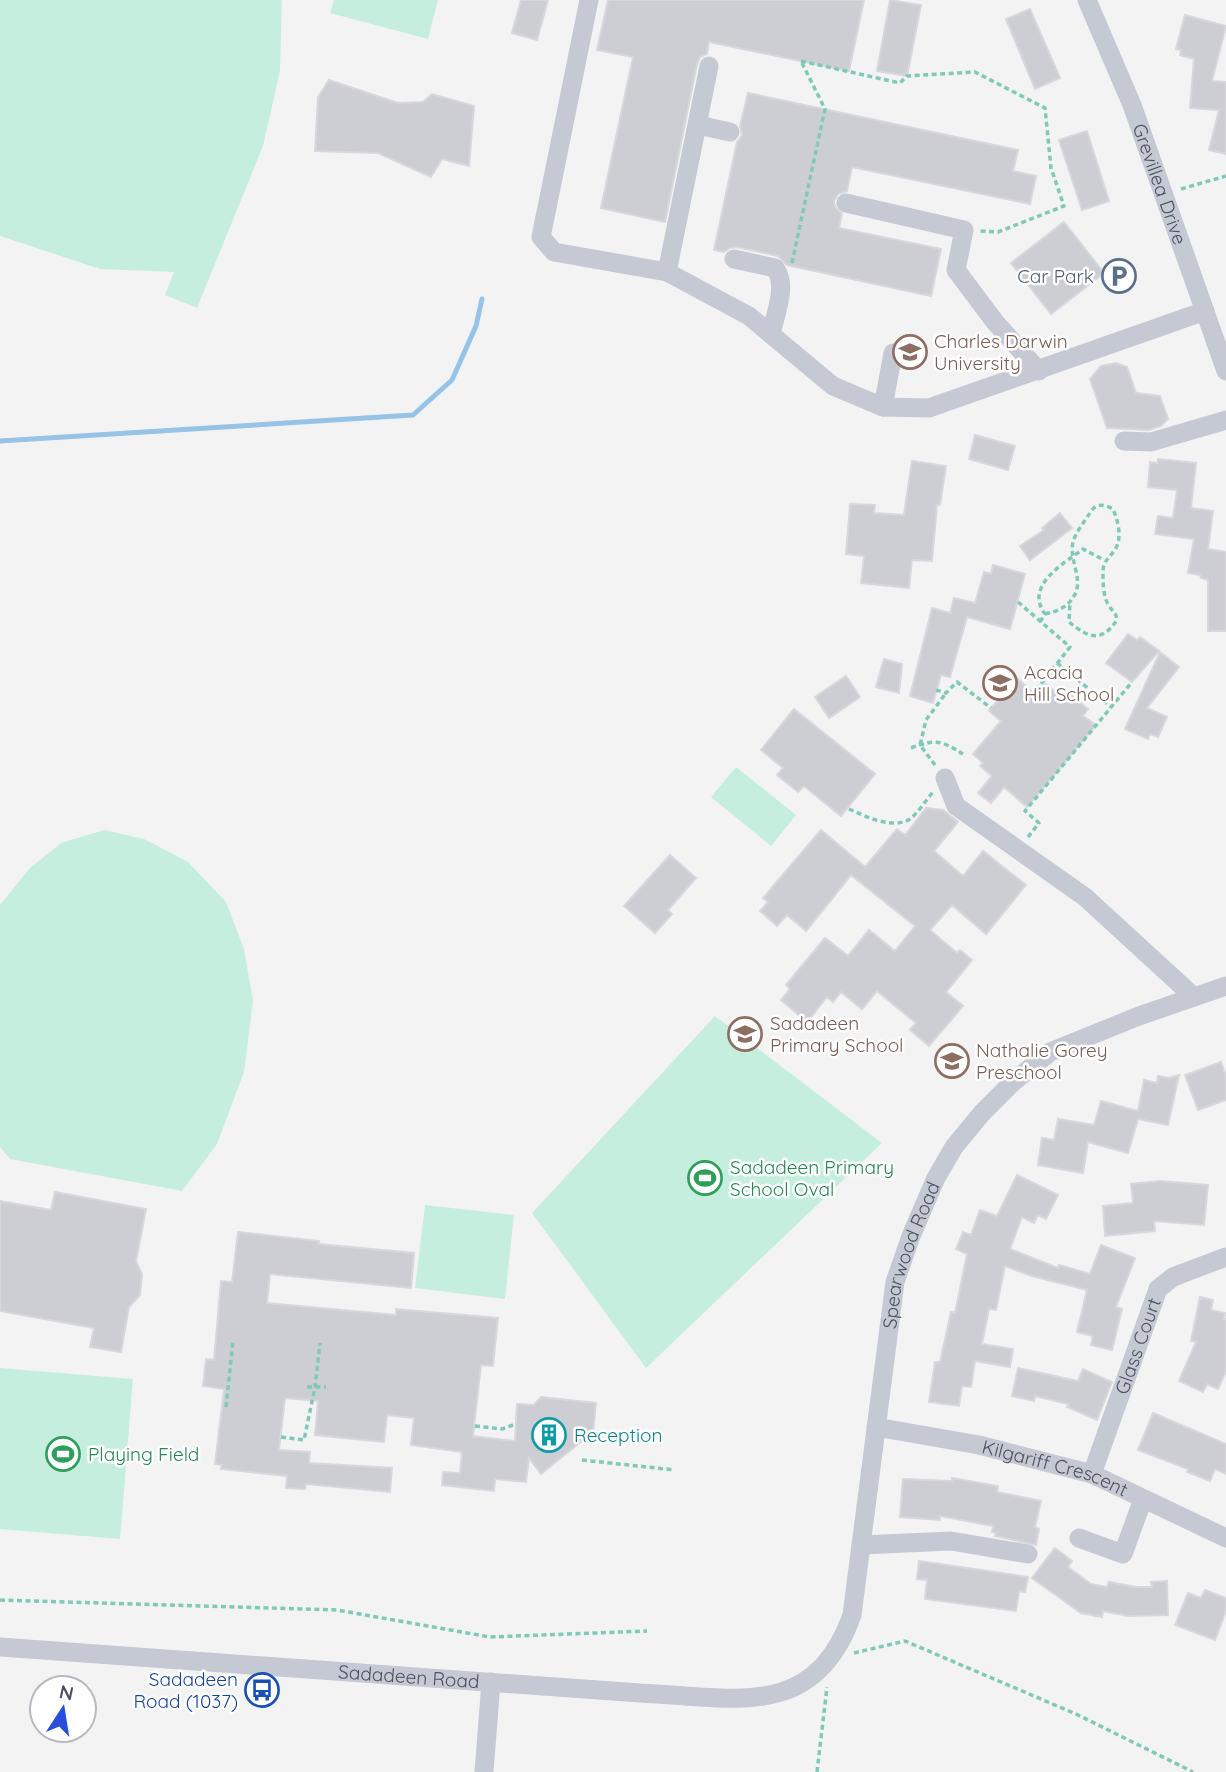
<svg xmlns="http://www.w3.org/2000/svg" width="1226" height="1772" viewBox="0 0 1226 1772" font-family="Quicksand,sans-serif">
<rect width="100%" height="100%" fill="#f4f3f3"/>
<path fill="#c5eede" d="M0,0H282L280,71L263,146L197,308L165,295L174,272L100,269L0,236Z
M334,0H438L428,39L330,13Z
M736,767L796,815L771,846L711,797Z
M104,830L144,839L188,862L226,902L244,949L253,1001L244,1072L217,1144L182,1191L10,1159L0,1147V905L30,868L61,843Z
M715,1016L882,1143L646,1368L532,1213Z
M425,1205L514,1215L505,1299L415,1288Z
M0,1368L133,1379L120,1539L0,1529Z"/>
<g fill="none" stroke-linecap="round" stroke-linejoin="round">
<path stroke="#95c4e8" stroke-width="5" d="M0,441L413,415L452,380L476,326L482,299"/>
</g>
<path fill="#cdced4" stroke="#d7d7dd" stroke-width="2" d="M521,0H548L537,40L512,33Z
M608,0H864L849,71L709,42L707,54L700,57L697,64L665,222L601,208L633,57L597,50Z
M890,0L921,5L907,76L877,71Z
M1030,9L1060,78L1035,89L1006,19Z
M1185,15L1226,26L1212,81L1226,82V154L1209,150L1219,110L1190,108L1194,59L1180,55L1181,50L1176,49Z
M329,80L398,103L423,102L432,94L474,106L469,166L442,159L431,177L378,153L315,151L318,97Z
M748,93L1018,150L1013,171L1036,176L1030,204L852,167L847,191L838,194L834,201L835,207L842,214L839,228L941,249L931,296L787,265L778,256L737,247L730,248L724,252L714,250L737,142L742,135L740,126Z
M1087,131L1109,201L1082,210L1059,140Z
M1064,222L1104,273L1051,314L1011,263Z
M1116,363L1127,367L1136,393L1160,396L1168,419L1161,426L1149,430L1107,428L1090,379L1101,366Z
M975,435L1015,446L1008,470L969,459Z
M1158,459L1196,463L1191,508L1213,511L1208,549L1226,552V631H1208V580L1201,578L1200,575L1188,573L1194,539L1155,534L1158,516L1173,518L1177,490L1148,487L1150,462L1158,463Z
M912,461L946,466L940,505H937L932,561L912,560L909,588L861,583L864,556L846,554L850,504L875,505L874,513L904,515Z
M1060,513L1072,528L1030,560L1020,546L1044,530L1042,528Z
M993,565L1025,574L1010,629L967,617L950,677L941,675L933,703L910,696L932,608L950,613L954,598L975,603L984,572L991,574Z
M1128,634L1137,640L1140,637L1159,651L1132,682L1106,663Z
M1160,652L1179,667L1147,708L1167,717L1158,737L1150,734L1148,739L1125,729Z
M884,659L902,664L899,693L876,687Z
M846,676L860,697L829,718L815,697Z
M1017,678L1036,695L1046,684L1067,702L1072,696L1088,709L1083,716L1096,725L1027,807L1004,787L991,803L978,793L992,776L980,766L983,763L973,754L1001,721L989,711Z
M794,709L875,774L841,816L804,786L798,792L777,775L783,768L761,750Z
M926,808L943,810L958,822L934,851L963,876L983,851L1026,885L986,934L952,905L930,930L957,953L960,950L972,960L946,992L963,1006L929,1046L910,1030L916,1023L877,991L862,1009L841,992L833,1002L827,997L807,1022L781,1000L790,989L786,985L825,938L848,956L869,930L895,951L915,926L851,875L806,931L787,915L777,926L760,911L768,902L763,898L821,830L865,867L897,829L905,835Z
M670,855L696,878L668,910L672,914L655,933L624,906Z
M1221,1062L1226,1075V1100L1198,1110L1185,1075Z
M1179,1075L1168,1125L1138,1119L1128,1153L1088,1142L1083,1173L1038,1165L1042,1138L1054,1140L1058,1119L1094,1125L1101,1101L1138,1111L1144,1080L1157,1083L1158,1076L1169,1078Z
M1017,1175L1058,1195L1046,1219L1038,1215L1034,1223L1022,1217L1010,1249L1058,1268L1059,1265L1090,1274L1101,1245L1135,1258L1116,1307L1122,1309L1112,1350L1091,1345L1093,1336L1077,1332L1087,1290L1032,1276L1005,1266L996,1310L989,1309L982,1344L1013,1349L1010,1367L975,1361L971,1387L962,1386L959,1406L929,1402L935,1362H940L951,1312L955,1313L967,1254L956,1249L963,1232L971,1235L980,1210L997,1216Z
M1160,1181L1208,1185L1204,1225L1154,1221L1155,1231L1105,1236L1103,1206L1133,1203L1131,1184Z
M55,1192L146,1209L136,1261L142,1274L140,1295L129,1307L121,1352L90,1347L94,1328L0,1311V1201L51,1210Z
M238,1232L319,1241L318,1244L414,1253L411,1288L270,1274L267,1303L396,1315V1309L498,1318L493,1366L481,1365L473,1436L515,1441L517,1404L534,1405L541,1397L596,1403L593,1433L584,1432L583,1440L541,1474L529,1458L526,1482L495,1479L494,1491L442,1485L443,1472L460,1473L462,1452L411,1445L414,1418L387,1415L384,1442L315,1435L318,1401L285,1398L279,1450L310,1452L309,1463L392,1468L390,1492L306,1484L305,1489L286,1488L287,1476L221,1469L222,1465L215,1464L224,1389L203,1386L206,1359L214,1360L221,1281L232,1282Z
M1200,1297L1213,1300L1211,1310L1225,1313L1224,1319H1226V1372L1218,1389L1207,1384L1203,1392L1179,1381L1196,1342L1191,1341Z
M1018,1368L1078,1381L1083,1369L1112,1382L1097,1420L1067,1407L1068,1404L1035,1396L1034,1401L1012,1396Z
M1153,1413L1226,1444V1474L1215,1469L1210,1481L1187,1472L1188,1469L1138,1450Z
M952,1478L998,1486L997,1492L1041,1501L1035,1527L1039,1529L1036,1545L995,1536L996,1533L992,1532L993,1526L940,1516V1520L900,1517L903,1479L952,1481Z
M1055,1548L1072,1561L1068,1567L1091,1584L1107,1587L1109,1582L1136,1587H1152L1151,1582L1167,1581L1168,1615L1128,1616L1103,1611L1102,1617L1081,1613L1032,1578Z
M919,1561L1002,1573L1028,1577L1025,1592L1019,1591L1016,1611L925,1599L927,1580L917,1579Z
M1205,1590L1226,1598V1611L1215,1640L1175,1625L1188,1593L1201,1598Z"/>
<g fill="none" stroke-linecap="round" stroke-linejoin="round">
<path stroke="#7fcab6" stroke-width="3.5" stroke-dasharray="5 3.5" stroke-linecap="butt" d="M801,61L900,83L907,76L975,72L1045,108L1051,168L1064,206L998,232L980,231
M1181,189L1226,176
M792,263L825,109L801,61
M1018,602L1070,647L1034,693
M1045,614C1059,611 1070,606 1076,592C1082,577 1069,559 1073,542C1076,532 1084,522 1090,513C1096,503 1103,504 1113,509C1118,521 1122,536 1116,548C1110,558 1103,560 1103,572C1103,582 1103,597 1109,606C1113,612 1116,612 1117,620C1101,643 1089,638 1069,622L1070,602
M1040,622L1045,614C1024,586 1063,564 1083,549L1104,560
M1057,663L1111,707
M936,690L946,693L957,682L991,708
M911,748C935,739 941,740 963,754
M935,765L920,745L926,720L946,693
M849,809C865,816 892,830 910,819C918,813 926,800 933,792
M1028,837L1039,823L1025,811L1132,682
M307,1387H326
M226,1407L233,1341
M475,1426L502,1429L516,1424
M281,1437L304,1440L315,1387L320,1343
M582,1460L675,1470
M0,1600L337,1610L490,1637L647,1631
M854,1653L905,1641L1076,1714L1193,1772
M817,1772L827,1687"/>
<g stroke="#c4c9d3" stroke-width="19">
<path d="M589,0L541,237L554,252L667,272L749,316L833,386L883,407L929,408L1205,311"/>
<path id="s1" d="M1087,0L1132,105L1226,371"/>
<path d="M698,125L730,132"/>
<path d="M846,203L964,230L956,270L995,322L1039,371"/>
<path d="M734,259L775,268C788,286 775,314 771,334"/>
<path d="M667,272L709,66"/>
<path d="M883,407L893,353"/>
<path d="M1124,441L1151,442L1226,420"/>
<path d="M945,778L956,806L1085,897L1194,997"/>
<path id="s2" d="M876,1427L979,1445L1092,1474L1226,1538"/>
<path id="s3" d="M1092,1474L1158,1289L1173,1277L1226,1257"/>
<path d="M1079,1538L1123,1554L1143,1499"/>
<path d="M861,1545L951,1541L1028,1554"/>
<path id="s4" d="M0,1647L640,1693C732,1697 814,1722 852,1615L895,1282L911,1236L936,1178L954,1147L982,1113L1013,1082L1050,1052L1139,1016L1226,986"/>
<path d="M484,1772L491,1682"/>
</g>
</g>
<defs>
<g id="parking-ring" transform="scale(1.75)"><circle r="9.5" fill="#fff" stroke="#5c6f8a" stroke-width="1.5"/><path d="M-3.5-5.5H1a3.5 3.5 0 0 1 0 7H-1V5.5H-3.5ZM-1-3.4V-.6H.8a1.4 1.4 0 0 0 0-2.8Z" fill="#5c6f8a"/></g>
<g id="university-ring" transform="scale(1.75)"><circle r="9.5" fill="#fff" stroke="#8d6e63" stroke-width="1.5"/><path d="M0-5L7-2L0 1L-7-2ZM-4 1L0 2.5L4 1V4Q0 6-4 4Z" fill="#8d6e63"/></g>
<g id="school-ring" transform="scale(1.75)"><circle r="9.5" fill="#fff" stroke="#8d6e63" stroke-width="1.5"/><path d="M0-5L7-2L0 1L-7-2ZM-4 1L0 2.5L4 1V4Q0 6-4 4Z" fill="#8d6e63"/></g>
<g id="stadium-ring" transform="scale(1.75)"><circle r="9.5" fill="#fff" stroke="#2e9e5b" stroke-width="1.5"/><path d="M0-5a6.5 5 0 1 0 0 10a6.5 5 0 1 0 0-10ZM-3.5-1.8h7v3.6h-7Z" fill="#2e9e5b"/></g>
<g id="building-ring" transform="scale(1.75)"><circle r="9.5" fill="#fff" stroke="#0f9aa8" stroke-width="1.5"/><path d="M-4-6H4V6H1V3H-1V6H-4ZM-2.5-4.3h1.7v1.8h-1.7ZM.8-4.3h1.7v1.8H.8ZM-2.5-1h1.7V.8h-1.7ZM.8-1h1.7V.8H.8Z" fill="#0f9aa8"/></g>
<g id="bus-ring" transform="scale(1.75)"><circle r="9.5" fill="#fff" stroke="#1a4fb4" stroke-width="1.5"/><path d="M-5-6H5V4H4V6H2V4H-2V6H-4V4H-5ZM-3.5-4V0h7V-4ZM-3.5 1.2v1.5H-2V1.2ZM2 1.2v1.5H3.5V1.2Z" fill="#1a4fb4"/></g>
</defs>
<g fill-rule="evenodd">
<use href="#parking-ring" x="1119" y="276"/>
<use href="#university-ring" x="910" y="352"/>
<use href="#school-ring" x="1000" y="683"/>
<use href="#school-ring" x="745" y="1034"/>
<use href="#school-ring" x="952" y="1061"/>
<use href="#stadium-ring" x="705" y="1178"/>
<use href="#building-ring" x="549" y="1435"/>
<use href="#stadium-ring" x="63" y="1454"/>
<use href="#bus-ring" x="262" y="1690"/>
</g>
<g text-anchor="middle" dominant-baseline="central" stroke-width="5" stroke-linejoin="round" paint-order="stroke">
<g font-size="19" fill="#4b515f" stroke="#fff">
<text stroke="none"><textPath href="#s1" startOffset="198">Grevillea Drive</textPath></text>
<text stroke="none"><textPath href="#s4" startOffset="1258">Spearwood Road</textPath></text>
<text stroke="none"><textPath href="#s3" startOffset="136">Glass Court</textPath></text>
<text stroke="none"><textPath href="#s2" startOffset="184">Kilgariff Crescent</textPath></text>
<text stroke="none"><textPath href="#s4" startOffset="410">Sadadeen Road</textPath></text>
</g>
<g font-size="19" fill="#4e5e75" stroke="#fff" text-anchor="end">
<text x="1094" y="276">Car Park</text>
</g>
<g font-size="19" fill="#785e54" stroke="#fff" text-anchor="start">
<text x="934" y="341">Charles Darwin<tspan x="934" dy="22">University</tspan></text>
<text x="1024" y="672">Acacia<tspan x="1024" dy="22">Hill School</tspan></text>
<text x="770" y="1023">Sadadeen<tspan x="770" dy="22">Primary School</tspan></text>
<text x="976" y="1050">Nathalie Gorey<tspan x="976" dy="22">Preschool</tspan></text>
</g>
<g font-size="19" fill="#27864d" stroke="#fff" text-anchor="start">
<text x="730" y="1167">Sadadeen Primary<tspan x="730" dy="22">School Oval</tspan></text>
<text x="88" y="1454">Playing Field</text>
</g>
<g font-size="19" fill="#0d838f" stroke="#fff" text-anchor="start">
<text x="574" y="1435">Reception</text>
</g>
<g font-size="19" fill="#164399" stroke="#fff" text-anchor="end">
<text x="238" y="1679">Sadadeen<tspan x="238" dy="22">Road (1037)</tspan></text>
</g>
</g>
<g transform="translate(63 1709) rotate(12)"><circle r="33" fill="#ffffff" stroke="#b7b9bf" stroke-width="2"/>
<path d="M0-5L12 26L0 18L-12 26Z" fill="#264ddb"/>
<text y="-10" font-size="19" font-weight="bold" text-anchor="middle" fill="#4b515f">N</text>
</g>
</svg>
